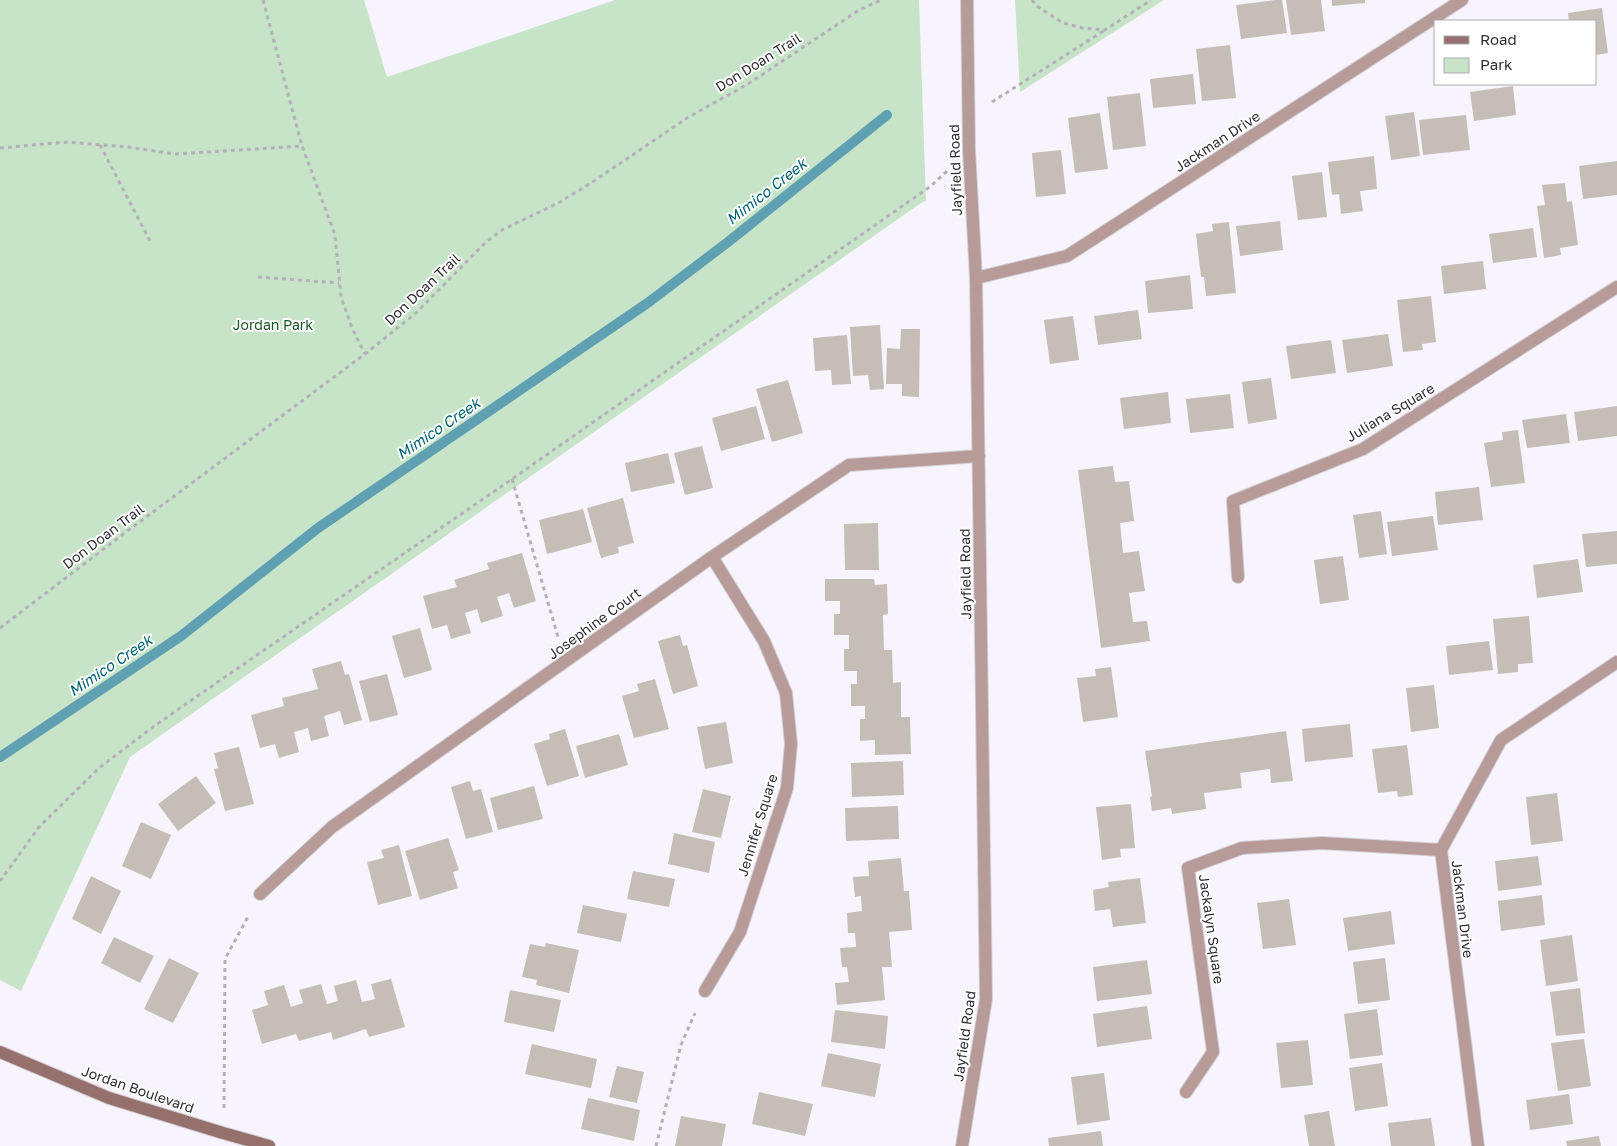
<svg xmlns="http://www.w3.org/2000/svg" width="1617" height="1146" viewBox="0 0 1617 1146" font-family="'Golos Text',sans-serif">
<rect width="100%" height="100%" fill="#f8f4fd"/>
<path fill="#c8e4c8" d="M0,0H364L387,77L615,0H919L926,201L921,203L130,757L21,991L0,980Z
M1015,0H1164L1020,92Z"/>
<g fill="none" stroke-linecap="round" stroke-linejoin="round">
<path stroke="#5fa1b2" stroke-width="10" d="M0,757L181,636L318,528L649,302L728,242L887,115"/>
</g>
<path fill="#c4beb6" d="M1275,0H1282L1287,33L1241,39L1236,5Z
M1286,0H1321L1325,31L1291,35Z
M1332,0H1365V3L1332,6Z
M1602,8L1608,53L1596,55V21H1569L1568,13Z
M1230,45L1236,98L1202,101L1196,49Z
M1193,74L1196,104L1153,108L1150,79Z
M1513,86L1516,115L1474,121L1470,92Z
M1140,93L1146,146L1113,150L1107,97Z
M1414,112L1420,156L1391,160L1385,116Z
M1100,113L1108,169L1075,173L1068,118Z
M1466,115L1470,150L1423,155L1419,120Z
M1061,150L1066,194L1036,197L1032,153Z
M1374,156L1377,189L1360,191L1363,211L1341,214L1339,194L1332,195L1328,162Z
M1617,161V195L1583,199L1579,166Z
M1322,172L1327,217L1298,220L1292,176Z
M1565,183L1567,202L1572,201L1578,245L1560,248L1561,255L1544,258L1537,206L1545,205L1542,185Z
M1280,221L1283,250L1240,256L1236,226Z
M1229,222L1236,293L1206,296L1204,277H1201L1196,234L1213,231L1212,224Z
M1533,228L1537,257L1493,263L1489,234Z
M1483,261L1486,289L1444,294L1441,266Z
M1190,275L1193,309L1148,313L1145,281Z
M1431,296L1436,342L1422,344L1423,350L1403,352L1397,300Z
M1138,310L1142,339L1098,345L1094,316Z
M1073,316L1079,360L1050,364L1044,320Z
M880,325L884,389L870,390L868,375L853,376L850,327Z
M901,329H920L919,397L902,396V384H886L887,348L900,349Z
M1388,334L1393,366L1347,373L1342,340Z
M847,335L851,384L832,385L831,370L815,371L813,338Z
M1331,340L1336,373L1291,379L1286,346Z
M1271,378L1277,419L1248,424L1242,382Z
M788,380L803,433L772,442L756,389Z
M1168,392L1171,423L1124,429L1120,398Z
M1230,394L1234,428L1190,433L1186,399Z
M756,406L765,439L721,451L712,418Z
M1617,406V436L1578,441L1574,412Z
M1566,414L1570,443L1527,448L1522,420Z
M1518,430L1525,483L1491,487L1484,443L1503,440L1502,432Z
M702,446L713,488L685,495L674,453Z
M668,453L675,483L631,492L625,463Z
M1113,466L1115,482L1129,481L1134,521L1120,523L1123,553L1139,551L1145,591L1129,593L1133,622L1147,621L1150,641L1101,648L1078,470Z
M1479,487L1483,520L1438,525L1435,492Z
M623,498L634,543L618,547L619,553L601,558L587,508Z
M583,509L592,542L547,554L539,520Z
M1381,511L1387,554L1359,558L1353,515Z
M1433,516L1438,550L1392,556L1387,522Z
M878,523L879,570H845L844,524Z
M1617,531V564L1586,567L1582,534Z
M522,553L536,601L514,608L509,593L497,597L503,616L481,623L477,609L465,613L471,633L451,639L447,625L432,629L423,596L457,587L454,580L489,569L487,563Z
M1343,556L1349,600L1320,604L1314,560Z
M1578,559L1583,592L1537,598L1533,565Z
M825,579H874L875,585L887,584L888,614L883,615L884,650H892L893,683L901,682V717H910L911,754L875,755V740L860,741V719H865V706H851V684H857V671H844V649H849V635H834V614H840V601H825Z
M1529,616L1533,663L1518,664V672L1498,674L1493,619Z
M420,628L432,670L404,678L392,636Z
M680,635L683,646L687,645L698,686L673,694L658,641Z
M1489,641L1493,670L1449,675L1446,646Z
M341,661L345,675L349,674L362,720L344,725L340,711L324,716L329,736L311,741L308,728L294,732L299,752L279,758L275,744L260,748L251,715L284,706L282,698L318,689L312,669Z
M1111,667L1118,717L1083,722L1077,678L1096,676L1095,669Z
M387,674L398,715L370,722L359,681Z
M655,679L669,729L634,738L622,696L639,691L637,684Z
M1434,685L1439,728L1411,732L1406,688Z
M726,722L733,763L705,769L697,727Z
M1350,724L1353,757L1305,762L1302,729Z
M565,729L579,776L547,786L534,744L550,739L549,734Z
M1286,731L1293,781L1271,783L1270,769L1240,773L1242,788L1204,793L1206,809L1172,814L1171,808L1152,811L1150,797L1152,796L1145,751Z
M619,734L628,765L585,778L576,746Z
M1407,745L1413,795L1398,797L1397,791L1378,793L1372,749Z
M239,747L254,804L225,811L214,769L218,768L214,753Z
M903,761L904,795L852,797L851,763Z
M196,776L216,803L178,831L158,804Z
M470,781L473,791L481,789L493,832L466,839L451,787Z
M534,786L543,819L498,830L490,798Z
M703,789L731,796L721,838L692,832Z
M1557,793L1563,841L1531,845L1526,797Z
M1131,804L1135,848L1120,849L1121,857L1102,860L1096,807Z
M898,806L899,839L846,841L845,808Z
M141,822L171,835L151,879L122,866Z
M674,833L715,842L709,873L668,864Z
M448,838L459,870L453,872L458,888L420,900L405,851Z
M399,845L412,896L378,905L367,862L384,858L381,850Z
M1538,856L1542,885L1498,891L1495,861Z
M901,858L904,891H909L912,930L889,932L892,967H882L885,1000L837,1005L835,983L849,982L847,967H842L840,948L856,947L855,933H848L847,913L862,911L861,896L855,897L853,877L869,876L868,861Z
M633,871L675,879L669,907L627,899Z
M91,876L121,891L101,934L72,919Z
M1140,878L1146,923L1113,927L1110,909L1095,911L1093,890L1109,887L1108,882Z
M1542,895L1545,925L1501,931L1498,901Z
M1289,899L1296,945L1263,949L1257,903Z
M583,905L627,914L621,942L577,933Z
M1391,911L1395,944L1348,951L1343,918Z
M1572,935L1578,981L1546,986L1540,940Z
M114,937L154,956L140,983L101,963Z
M546,943L579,950L569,993L536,985L537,980L522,977L530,944L545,947Z
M169,958L199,973L173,1023L144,1009Z
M1385,958L1390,1000L1358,1004L1353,962Z
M1147,960L1152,994L1097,1001L1093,967Z
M391,979L405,1027L369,1037L366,1029L333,1040L331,1032L299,1041L296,1034L262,1044L252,1010L268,1005L264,991L284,985L291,1007L303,1003L299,990L321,984L327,1004L338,1001L334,986L356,980L362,1002L375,999L371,984Z
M1580,988L1585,1033L1556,1036L1550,992Z
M510,990L561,1000L554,1032L504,1022Z
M1147,1006L1152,1039L1097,1047L1093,1014Z
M1377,1009L1383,1055L1350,1059L1344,1014Z
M835,1010L888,1016L885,1049L831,1042Z
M1584,1039L1591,1086L1558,1091L1551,1043Z
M1308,1040L1313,1085L1281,1088L1276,1043Z
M532,1044L597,1059L591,1088L525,1074Z
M828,1053L881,1064L875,1097L821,1086Z
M1382,1063L1388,1106L1355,1111L1349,1068Z
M617,1066L644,1072L637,1103L609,1097Z
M1104,1073L1110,1120L1077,1125L1071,1077Z
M759,1092L813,1104L805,1136L752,1124Z
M1569,1094L1573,1124L1530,1130L1526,1100Z
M588,1098L640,1110L634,1141L581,1129Z
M1329,1111L1335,1146H1309L1304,1115Z
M681,1116L726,1124L722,1146H675Z
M1431,1118L1435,1146H1391L1388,1123Z
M1101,1131L1103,1146H1049L1048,1138Z
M1599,1136L1601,1146H1567L1566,1141Z"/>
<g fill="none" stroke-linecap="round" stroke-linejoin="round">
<g stroke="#d4d0d8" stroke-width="14">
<path id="street" d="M976,278L1067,256L1462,0
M1238,577L1233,501L1363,449L1617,287
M260,894L332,827L712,557L849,465L979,456
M705,991L740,932L787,788L791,744L786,693L764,641L712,557
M1186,1092L1213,1052L1188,868L1242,848L1322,843L1441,850
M962,1146L986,999L976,278L969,150L967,0
M1478,1146L1441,850L1501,740L1617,662"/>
</g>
<g stroke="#d4d0d8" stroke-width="14">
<path id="secondary" d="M0,1052L109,1098L223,1133L269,1146"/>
</g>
<path stroke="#b3b0b7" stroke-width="3" stroke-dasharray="4 4" stroke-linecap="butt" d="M263,0L302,146L335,235L341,297L352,328L365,354
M1032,0L1038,7L1063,23L1083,28L1105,30L1151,0
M992,102L1105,30
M100,145L150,241
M0,148L66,142L128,147L174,154L302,146
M258,277L339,283
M512,479L558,637
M0,628L122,535L365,354L416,313L485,243L502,230L560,202L594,181L687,118L748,84L859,10L881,0
M0,881L39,827L99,768L157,724L512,479L931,186L947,171
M224,1108L225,959L249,915
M656,1146L681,1045L695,1013"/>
<use href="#street" stroke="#b69b98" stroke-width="12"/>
<use href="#secondary" stroke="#96706c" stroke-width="12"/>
</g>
<g text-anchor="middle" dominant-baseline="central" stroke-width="4" stroke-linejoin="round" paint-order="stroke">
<g font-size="14" fill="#302e32" stroke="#fff">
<text transform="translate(758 62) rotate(-32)">Don Doan Trail</text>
<text transform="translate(1217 141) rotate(-33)">Jackman Drive</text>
<text transform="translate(955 170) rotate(-92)">Jayfield Road</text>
<text transform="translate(422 289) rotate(-43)">Don Doan Trail</text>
<text transform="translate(1390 412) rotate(-31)">Juliana Square</text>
<text transform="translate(103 536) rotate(-37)">Don Doan Trail</text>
<text transform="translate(965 574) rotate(-91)">Jayfield Road</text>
<text transform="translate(594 623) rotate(-36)">Josephine Court</text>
<text transform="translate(757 825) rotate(-73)">Jennifer Square</text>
<text transform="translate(1463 909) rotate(83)">Jackman Drive</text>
<text transform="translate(1212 929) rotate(82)">Jackalyn Square</text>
<text transform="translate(964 1036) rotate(-82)">Jayfield Road</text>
<text transform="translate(138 1089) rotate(19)">Jordan Boulevard</text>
</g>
<g font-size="14" fill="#1b5622" stroke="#fff">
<text x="273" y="324">Jordan Park</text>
</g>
<g font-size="15" font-style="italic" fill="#006274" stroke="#fff">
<text transform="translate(766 191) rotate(-38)">Mimico Creek</text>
<text transform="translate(438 428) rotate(-34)">Mimico Creek</text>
<text transform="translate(110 665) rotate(-34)">Mimico Creek</text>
</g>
</g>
<rect x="1434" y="20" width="162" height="65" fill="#ffffff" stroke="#acabad"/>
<rect x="1444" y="36" width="25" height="8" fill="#96706c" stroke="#acabad"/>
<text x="1480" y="45" font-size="15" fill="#302e32">Road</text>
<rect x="1444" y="58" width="25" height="15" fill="#c8e4c8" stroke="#acabad"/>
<text x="1480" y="70" font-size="15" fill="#302e32">Park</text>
</svg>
